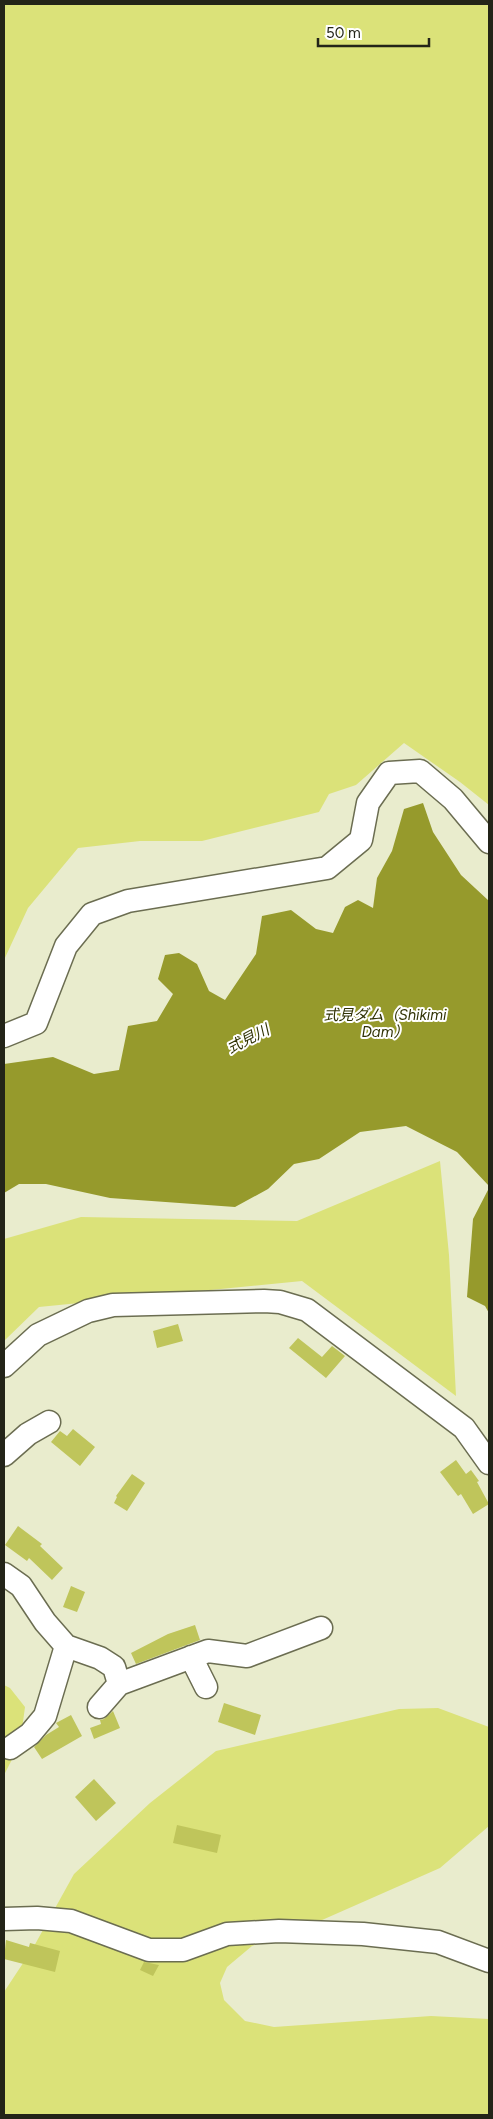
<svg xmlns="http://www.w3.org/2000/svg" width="493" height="2119" viewBox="0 0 493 2119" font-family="Figtree,'Noto Sans JP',sans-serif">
<rect width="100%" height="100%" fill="#e9eccd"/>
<path fill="#dbe279" d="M4,4H489V805L460,782L404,743L356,785L329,794L319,812L202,841H140L78,848L28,908L4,960Z
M440,1161L449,1255L456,1396L302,1281L39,1307L4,1341V1239L81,1217L297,1221Z
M4,1685L10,1688L25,1707L20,1744L4,1775Z
M438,1708L489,1727V1826L440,1868L313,1924L252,1946L227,1967L220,1983L224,2000L245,2021L274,2027L431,2016L489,2019V2115H4V1992L33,1948L74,1874L150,1803L216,1751L399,1709Z"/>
<path fill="#969a2c" d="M423,803L433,832L461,875L489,901V1186L457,1152L406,1126L360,1132L319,1159L294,1164L268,1189L235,1207L110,1198L46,1184H19L4,1193V1064L53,1057L94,1074L119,1070L128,1026L157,1021L173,994L158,979L165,955L179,953L197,964L209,991L225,1000L256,954L262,916L291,910L316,929L333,933L345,907L358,900L373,908L377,878L392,851L404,809Z
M489,1188V1313L485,1306L467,1297L473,1219Z"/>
<path fill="#bfc55b" d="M178,1324L183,1341L157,1348L153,1331Z
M298,1338L322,1357L332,1346L345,1356L326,1378L289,1348Z
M73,1429L95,1447L80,1466L51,1442L60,1431L67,1436Z
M456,1460L466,1474L471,1470L479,1481L477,1482L489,1504L473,1514L461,1494L458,1496L440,1472Z
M132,1474L145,1483L127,1511L114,1503L117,1497L116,1496Z
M18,1526L42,1544L40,1546L63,1568L52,1580L29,1558L27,1561L5,1545Z
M71,1586L85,1592L77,1612L63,1607Z
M195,1625L200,1640L136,1664L131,1653L168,1634Z
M224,1703L261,1715L255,1735L218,1722Z
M113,1711L120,1728L94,1739L90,1728L101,1724L100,1720L104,1719Z
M71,1715L82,1736L42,1759L34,1747L46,1735L59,1727L56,1723Z
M94,1779L116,1803L96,1821L75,1797Z
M177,1825L221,1835L217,1853L173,1843Z
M6,1940L29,1947L30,1943L60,1951L55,1972L4,1959Z
M144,1962L159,1965L153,1976L140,1970Z"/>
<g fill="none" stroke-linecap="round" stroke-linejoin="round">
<g stroke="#6b6d51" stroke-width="25">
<path id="minor" d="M4,1036L36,1023L66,946L92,914L128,901L327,868L361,840L368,803L389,773L420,771L453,799L489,842
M4,1366L38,1335L88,1311L113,1305L264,1301L280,1302L307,1310L464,1428L489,1463
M4,1455L28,1434L49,1422
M4,1574L21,1586L45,1622L66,1646L45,1716L30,1734L10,1748
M66,1646L100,1658L114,1667L119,1684L99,1707
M191,1657L206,1687
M119,1684L208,1651L247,1656L321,1628
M4,1919L37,1918L71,1921L149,1950H183L227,1934L279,1931L363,1934L438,1942L489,1961"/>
</g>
<use href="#minor" stroke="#fff" stroke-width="22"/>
</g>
<g text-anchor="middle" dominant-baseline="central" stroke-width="4" stroke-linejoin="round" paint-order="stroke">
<g font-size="15" font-style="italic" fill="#303204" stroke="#fff">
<text x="385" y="1015">式見ダム（Shikimi<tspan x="385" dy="17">Dam）</tspan></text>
<text transform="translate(248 1039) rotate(-27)">式見川</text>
</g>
</g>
<rect width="493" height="2119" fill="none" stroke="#232418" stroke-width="10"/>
<path d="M318 38v8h111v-8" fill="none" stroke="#232418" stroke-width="2.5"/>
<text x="326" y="38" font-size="15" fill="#232418" stroke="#ffffff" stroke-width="4" paint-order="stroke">50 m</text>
</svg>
